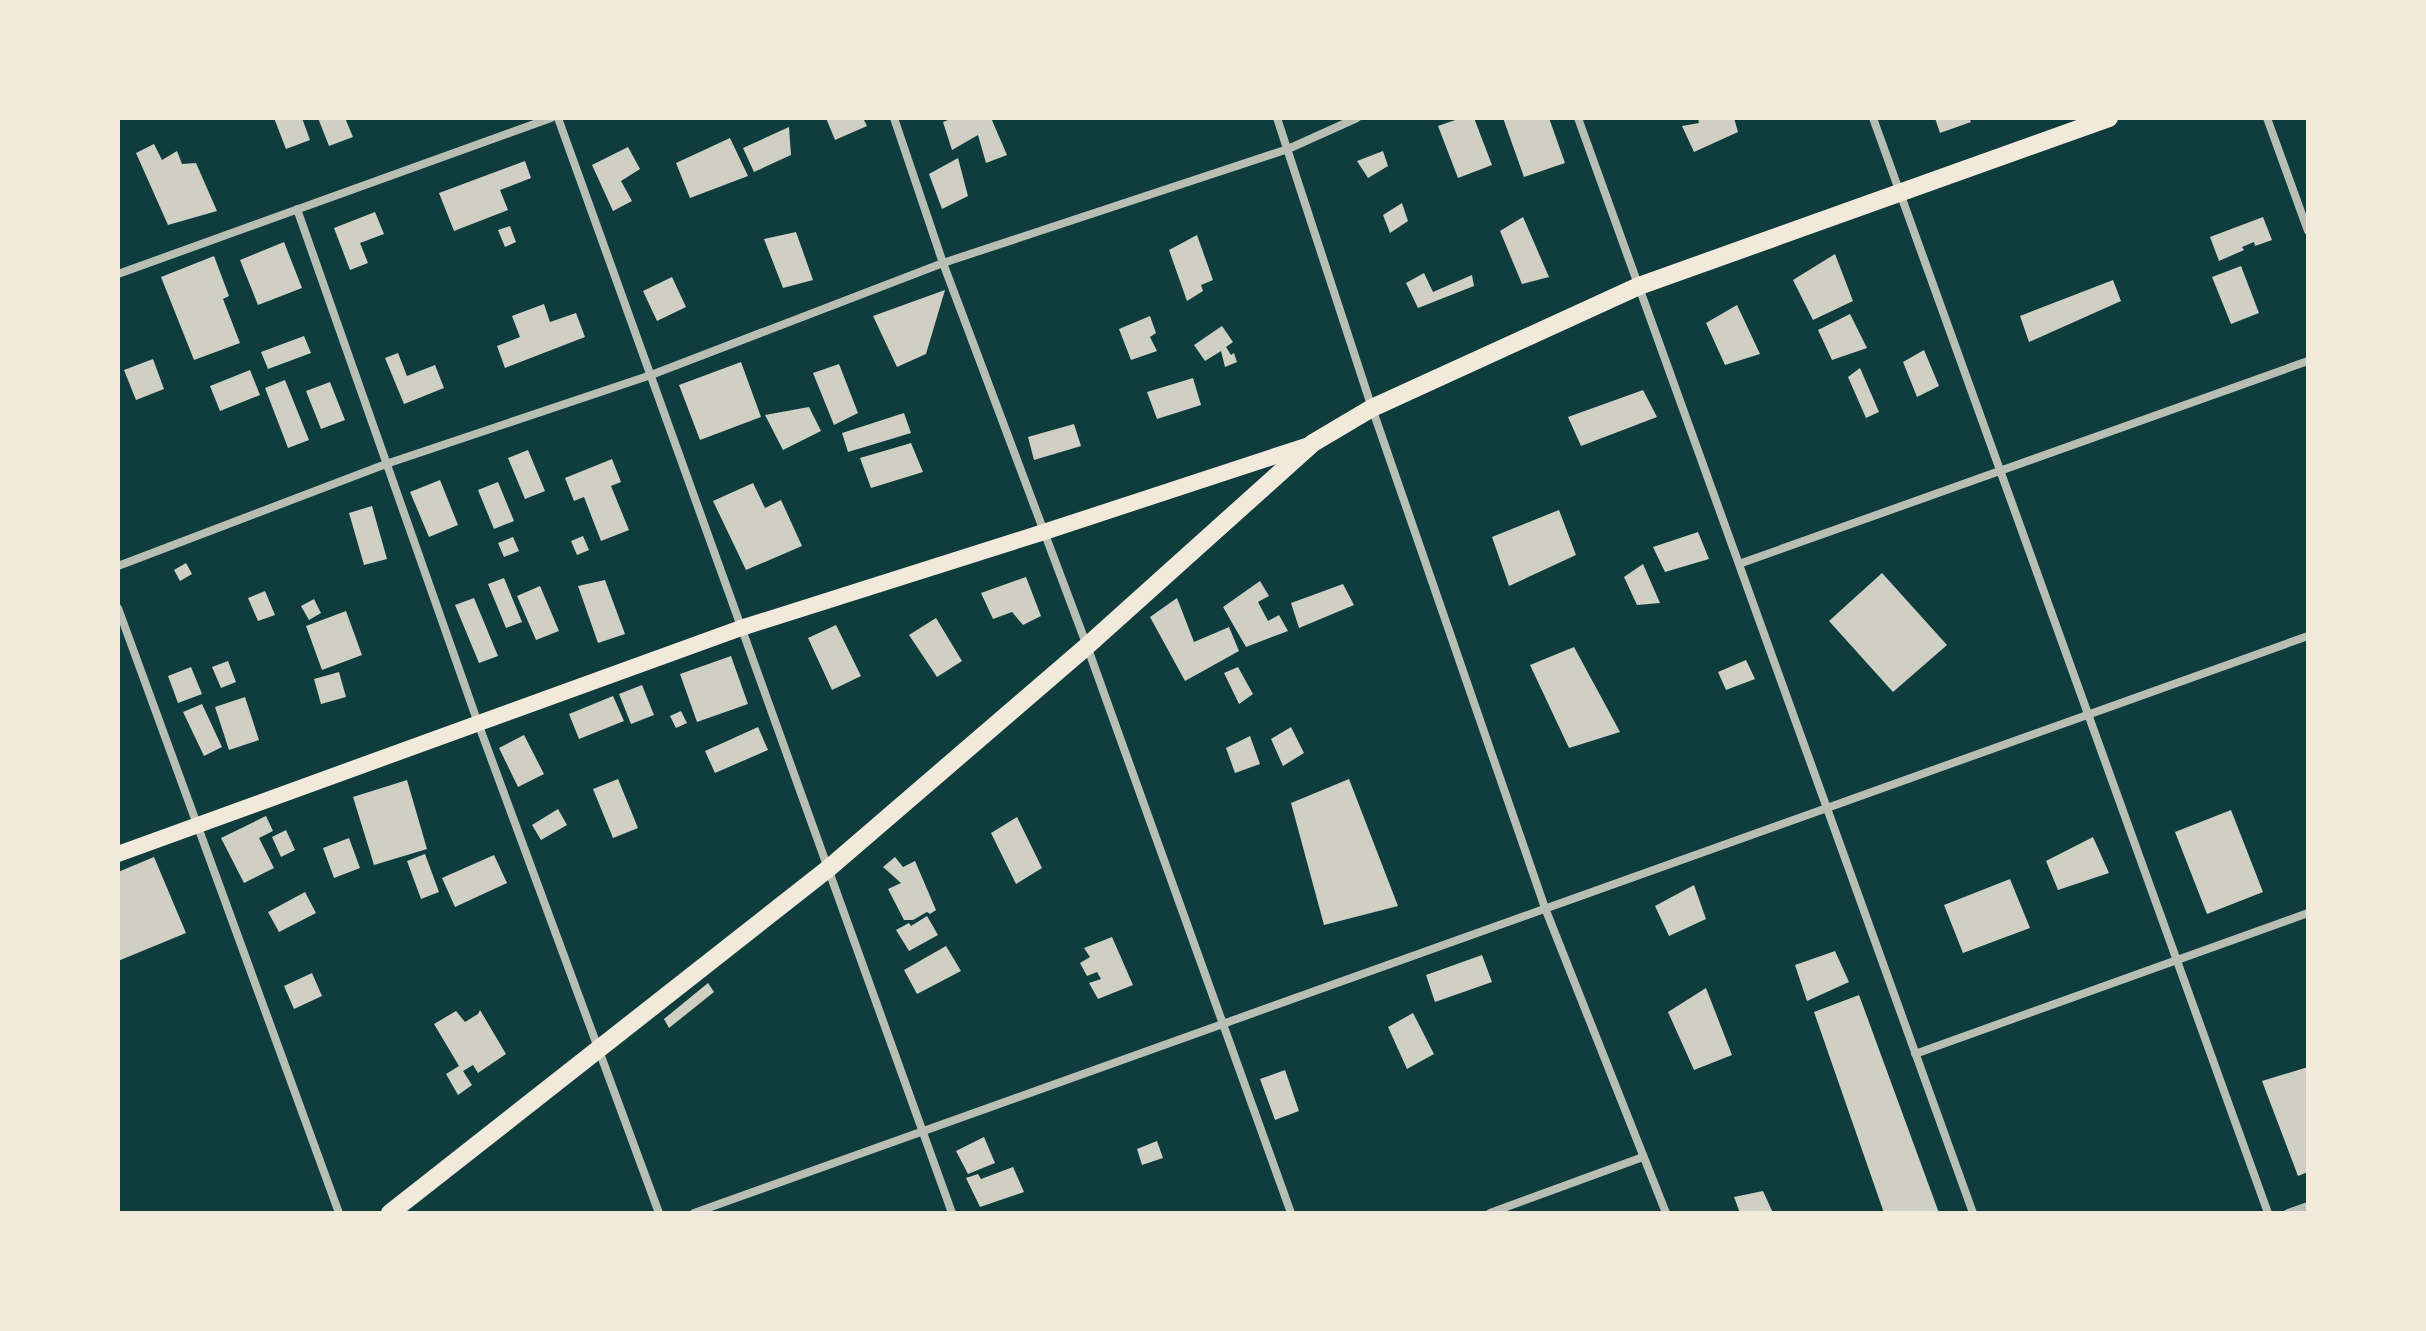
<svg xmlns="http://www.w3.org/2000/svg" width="2426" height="1331" viewBox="0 0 2426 1331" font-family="'Zilla Slab',serif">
<rect width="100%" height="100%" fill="#0f3d3e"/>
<path fill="#cfcfc3" d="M274,118H302L310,140L286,149Z
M318,118H345L353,137L329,146Z
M826,118H863L867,126L835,140Z
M953,118H991L1007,155L986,163L978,135L952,150L943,122Z
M1461,118H1474L1492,165L1458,178L1438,126Z
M1503,118H1549L1565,163L1524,177Z
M1698,118H1734L1738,132L1694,152L1682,126L1699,123Z
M1935,118H1969L1971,122L1940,133Z
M789,127L791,155L754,172L743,148Z
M730,138L748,176L690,198L676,163Z
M154,144L162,160L177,151L182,164L196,163L217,211L168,225L136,153Z
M628,147L640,169L621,181L632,201L613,211L592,165Z
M1383,151L1388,166L1368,178L1357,161Z
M958,158L968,196L942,209L929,174Z
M525,161L531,178L500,190L508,210L454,231L439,193Z
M1402,203L1408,221L1390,233L1383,215Z
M375,212L384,234L360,243L368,263L350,270L334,228Z
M1523,217L1549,277L1522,284L1500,231Z
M2263,217L2272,240L2255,246L2254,242L2242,247L2244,250L2219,261L2210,237Z
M510,226L516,242L505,247L498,230Z
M796,232L813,280L783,288L764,239Z
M1197,235L1213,280L1201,285L1203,291L1187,301L1169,250Z
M284,242L302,288L258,305L240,260Z
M1835,254L1853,301L1813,320L1793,280Z
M214,256L229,296L223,299L240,343L194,360L161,277Z
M2241,266L2259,313L2231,324L2212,277Z
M1424,273L1433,292L1472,275L1474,286L1418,308L1406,283Z
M672,277L686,307L657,321L643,291Z
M2113,280L2121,301L2029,342L2020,316Z
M945,290L926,354L897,367L873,316Z
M544,304L550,322L576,313L585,337L505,368L497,346L520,337L512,316Z
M1737,305L1760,354L1725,365L1706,323Z
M1850,314L1867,348L1832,360L1818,330Z
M1150,316L1156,333L1150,337L1157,351L1131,360L1119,329Z
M1222,326L1233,342L1226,347L1231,355L1234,353L1237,362L1225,367L1221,351L1205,361L1194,345Z
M304,336L311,353L268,369L261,352Z
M1924,350L1939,386L1917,397L1903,362Z
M398,353L407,376L435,365L444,388L404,404L385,358Z
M153,359L164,389L136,400L124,370Z
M741,362L761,417L700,440L679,385Z
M839,364L858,413L834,425L813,373Z
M1860,368L1879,412L1866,418L1848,377Z
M250,370L260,395L220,411L210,386Z
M1193,378L1201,405L1157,419L1147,392Z
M285,380L309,440L288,448L265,388Z
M330,382L345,420L321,429L306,391Z
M1643,390L1657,417L1581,446L1568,417Z
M809,407L821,431L783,450L765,415Z
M904,413L911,433L848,452L842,433Z
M1074,424L1081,446L1034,460L1028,437Z
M911,443L923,472L871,488L860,458Z
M528,450L545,491L525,499L508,458Z
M612,459L621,482L611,486L629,530L601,541L584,497L574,501L565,478Z
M440,480L458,525L429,537L410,492Z
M498,482L514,521L494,529L478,490Z
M753,483L765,508L781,500L802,546L746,570L713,501Z
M372,506L387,559L364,565L349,513Z
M1559,510L1576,555L1509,586L1492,537Z
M1698,532L1709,559L1665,572L1653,547Z
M583,536L589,550L577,555L571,541Z
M513,537L519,551L504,557L498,543Z
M186,563L192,574L180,581L174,570Z
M1643,564L1660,603L1637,605L1624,577Z
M1882,573L1947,645L1893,692L1829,621Z
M1026,577L1041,616L1023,625L1012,612L993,619L981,593Z
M504,578L522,622L506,628L488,584Z
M605,580L625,634L598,643L578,586Z
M1260,581L1269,596L1258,602L1268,621L1279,615L1288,631L1246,647L1223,607Z
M1343,584L1354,605L1299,628L1291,603Z
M540,586L559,631L536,640L517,596Z
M265,591L275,615L258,621L248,598Z
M474,598L498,656L479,663L455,605Z
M1177,598L1194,642L1229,627L1239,651L1185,681L1150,617Z
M314,599L321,613L309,620L301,606Z
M346,611L362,655L322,670L306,626Z
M936,618L962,661L937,677L909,635Z
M836,625L861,676L832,690L808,638Z
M1574,647L1620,732L1569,748L1530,665Z
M731,656L748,704L697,722L680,674Z
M1746,660L1755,679L1726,690L1718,672Z
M228,661L236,682L221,688L212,667Z
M191,667L202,694L178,703L168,676Z
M1238,667L1253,694L1239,704L1224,673Z
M339,672L346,697L321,704L314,679Z
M642,685L654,715L631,724L619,694Z
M613,696L624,721L579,739L569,714Z
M245,697L259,740L229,750L215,707Z
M202,704L222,747L204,756L183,712Z
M681,711L687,723L676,728L670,716Z
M758,727L768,750L715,773L705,751Z
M1291,727L1304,753L1283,766L1271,739Z
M524,735L544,774L518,787L499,748Z
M1250,736L1260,764L1235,773L1226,748Z
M618,779L638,828L613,838L593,789Z
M1349,779L1398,906L1324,925L1291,803Z
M407,780L427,849L374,865L353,797Z
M558,809L567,825L541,840L532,825Z
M2231,810L2263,892L2207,914L2175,832Z
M266,816L273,831L259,838L274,868L244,883L221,838Z
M1017,817L1042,868L1016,884L991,833Z
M286,830L295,850L281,857L272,837Z
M2093,837L2109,873L2058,890L2046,861Z
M349,838L360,868L334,878L323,848Z
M425,854L439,892L421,899L407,861Z
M494,855L507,883L455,907L442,878Z
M154,857L186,933L118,961V872Z
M895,857L903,867L915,861L936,910L930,914L927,912L913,920H904L888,889L901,883L883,867Z
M2010,879L2030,928L1963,953L1944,905Z
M1694,885L1706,919L1669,936L1655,906Z
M305,892L316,913L279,932L268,912Z
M927,916L938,935L909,951L896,930L909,923L911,926Z
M1112,937L1133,985L1098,999L1089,983L1101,979L1097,972L1087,976L1080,963L1090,957L1084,948Z
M946,946L961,971L917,994L904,970Z
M1835,951L1849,982L1807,1001L1795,965Z
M1482,955L1492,982L1435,1002L1426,975Z
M312,973L322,996L294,1009L284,986Z
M708,983L714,992L669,1028L664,1019Z
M1706,988L1732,1055L1694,1070L1668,1012Z
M1859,995L1939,1213H1884L1814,1012Z
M480,1010L506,1054L478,1073L473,1065L463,1071L472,1085L458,1095L446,1074L459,1066L434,1024L456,1011L465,1022L478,1014Z
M1413,1013L1434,1054L1407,1069L1388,1027Z
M2308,1067V1172L2298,1176L2262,1081Z
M1285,1070L1299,1111L1275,1120L1260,1079Z
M984,1137L995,1163L968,1174L956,1151Z
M1157,1141L1163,1158L1142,1165L1137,1149Z
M1013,1167L1024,1192L980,1207L966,1178L978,1174L981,1179Z
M1763,1191L1773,1213H1740L1734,1197Z"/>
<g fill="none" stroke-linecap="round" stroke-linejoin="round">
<path stroke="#b8beb3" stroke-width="8" d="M558,118L952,1213
M894,118L943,263L1087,646L1291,1213
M1277,118L1372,408L1545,908L1666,1213
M1578,118L1973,1213
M1873,118L2268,1213
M2267,118L2308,231
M297,209L478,723L659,1213
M118,274L551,118
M1739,564L2308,361
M118,566L386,464L651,375L943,263L1288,149L1357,118
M118,608L339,1213
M1915,1054L2308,913
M694,1213L2308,636
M1490,1213L1643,1157
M2288,1213L2308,1206"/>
<path stroke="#f1e9da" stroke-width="16" d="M118,854L741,628L1044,532L1312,444"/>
<path stroke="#f1e9da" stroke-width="18" d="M390,1213L829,868L1087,646L1313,443L1372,408L1639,286L2109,118"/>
</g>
<rect width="2426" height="1331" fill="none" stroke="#f1e9da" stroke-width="240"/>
</svg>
